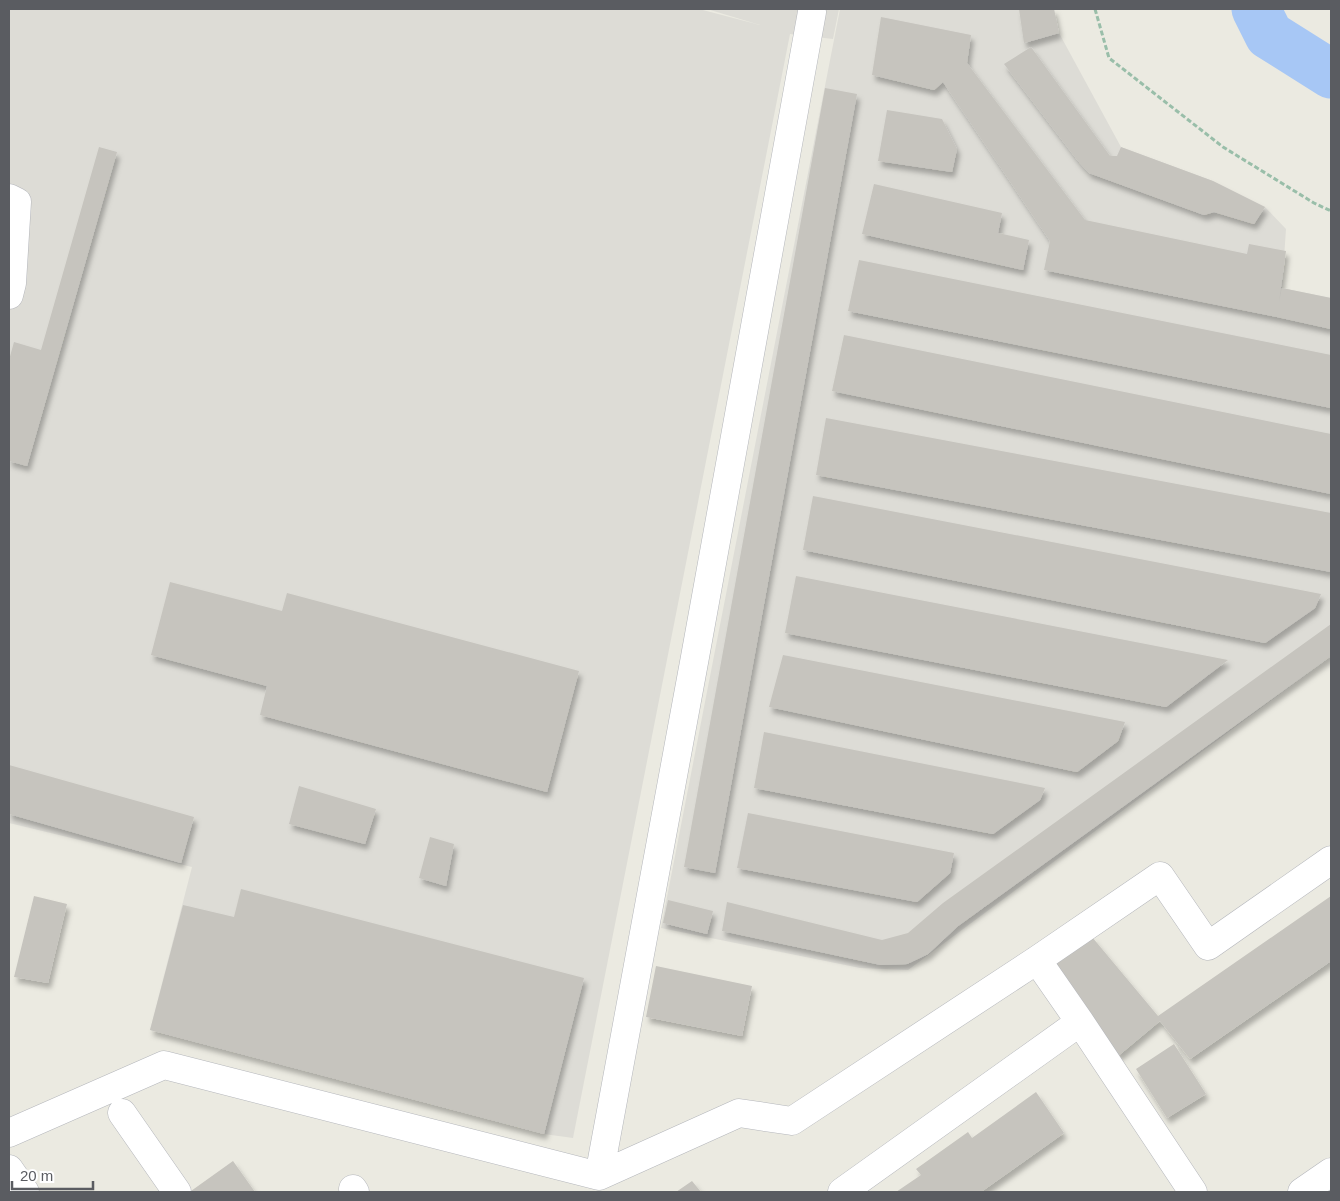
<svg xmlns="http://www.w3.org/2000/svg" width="1340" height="1201" viewBox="0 0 1340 1201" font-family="Arial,sans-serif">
<defs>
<filter id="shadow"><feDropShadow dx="3" dy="5.5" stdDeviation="2.5" flood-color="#0004"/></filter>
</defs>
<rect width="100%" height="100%" fill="#ebeae1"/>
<path fill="#dddcd6" d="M9,9H699L760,25L707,9H839L833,39L790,34L573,1138L544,1134L150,1030L192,867L9,823Z
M840,9H1054L1059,33L1121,147L1213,181L1265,207L1286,229L1282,288L1331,298V656L908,970L860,968L661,928Z"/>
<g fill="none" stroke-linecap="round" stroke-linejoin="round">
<path stroke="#a7c7f5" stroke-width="49" d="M1256,9L1269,35L1331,74"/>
</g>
<path fill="#c6c4be" filter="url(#shadow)" d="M1019,9H1054L1059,33L1024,43Z
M881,17L971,35L967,63L1085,220L1247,254L1249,244L1286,251L1279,302L1282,288L1331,298V329L1277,317L1044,270L1050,241L943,82L934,90L872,75Z
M1031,47L1110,156H1117L1121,147L1213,181L1265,207L1254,224L1214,212L1204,215L1089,173L1078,161L1004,64Z
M825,88L857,94L715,873L684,867Z
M887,110L942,119L957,149L952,172L878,161Z
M99,147L117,152L27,466L9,461V360L14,342L41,350Z
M874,184L1002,213L998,233L1029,240L1023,270L862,234Z
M859,260L1331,355V408L848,311Z
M844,335L1331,434V494L832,391Z
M826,418L1331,513V572L816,475Z
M813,496L1321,594L1315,608L1265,643L803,550Z
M796,576L1228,660L1166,707L785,633Z
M170,582L282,611L287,593L579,671L547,792L260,715L267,686L151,655Z
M1331,624V656L958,926L928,954L907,964L881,965L722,931L727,902L882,940L908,933L943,903Z
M783,655L1125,722L1118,741L1077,772L769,707Z
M764,732L1045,788L1040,800L993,834L754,788Z
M9,765L194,817L181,863L9,814Z
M299,786L376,809L365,844L289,824Z
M748,813L954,853L950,873L917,902L737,868Z
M430,837L454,844L446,886L419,878Z
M241,889L584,978L544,1134L150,1030L183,905L234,917Z
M34,896L67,904L48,983L14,977Z
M1331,896V961L1190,1059L1160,1021L1118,1056L1051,961L1092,937L1158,1016Z
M668,900L713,911L707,934L663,923Z
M656,966L752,986L742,1036L646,1017Z
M1174,1044L1206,1094L1167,1118L1136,1069Z
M1036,1092L1064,1133L981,1192H896L921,1175L916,1169L968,1132L972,1138Z
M233,1161L255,1192H192L191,1191Z
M692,1181L701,1192H676Z"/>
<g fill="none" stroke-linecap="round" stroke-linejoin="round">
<g stroke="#b4b6bb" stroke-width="29">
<path id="minor" d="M9,198L17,202L12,283L9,295
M1037,960L1080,1022
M122,1113L177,1192
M9,1133L164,1065L599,1176L695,657L812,12
M9,1169L25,1192
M599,1176L739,1113L792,1121L1037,960L1160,876L1208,946L1331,860
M353,1189L355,1192
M842,1192L1080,1022L1193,1192
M1302,1192L1331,1172"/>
</g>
<path stroke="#99bea9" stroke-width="3" stroke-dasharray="5 2.5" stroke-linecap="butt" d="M1095,9L1109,58L1223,147L1314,203L1331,211"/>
<use href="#minor" stroke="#fff" stroke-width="28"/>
</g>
<rect width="1340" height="1201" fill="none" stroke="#5a5c61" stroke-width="20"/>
<path d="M12 1181v8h81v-8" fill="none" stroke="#5a5c61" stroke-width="2.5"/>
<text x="20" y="1181" font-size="15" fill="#5a5c61" stroke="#ffffff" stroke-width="4" paint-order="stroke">20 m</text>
</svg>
